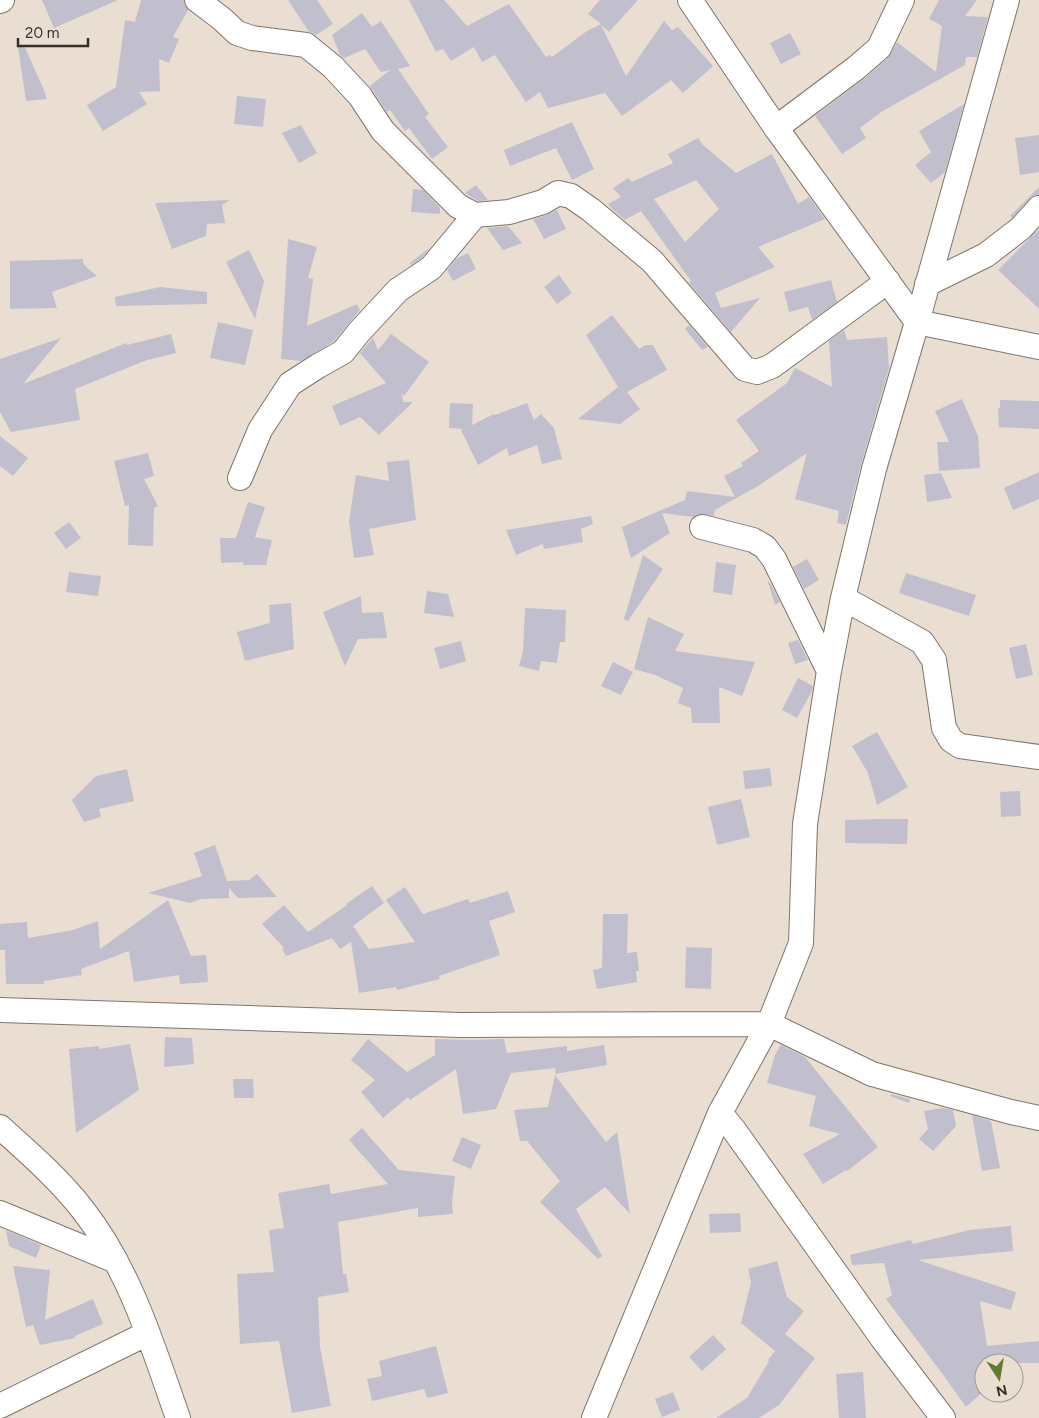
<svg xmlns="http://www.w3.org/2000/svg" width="1039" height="1418" viewBox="0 0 1039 1418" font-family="Figtree,sans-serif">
<rect width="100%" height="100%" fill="#eaded2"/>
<path fill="#c1bfcd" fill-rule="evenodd" d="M42,0H118L54,28Z
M141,0H184L185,6L188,10L173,37L179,39L169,63L159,59L160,91L139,92L147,104L103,131L87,105L116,87L125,20L135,22Z
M288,0H317L333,24L316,35L309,32Z
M409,0H444L467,26L509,4L546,57L550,55L552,57L587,31L601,24L588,14L600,0H638L609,32L601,25L626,76L664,21L672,30L678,27L713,66L683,93L671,80L622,116L605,93L548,108L540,92L526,102L495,55L482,62L474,47L451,61L443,49L436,52Z
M939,0H977L965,16L988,17L977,57H966L965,65L881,112L860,128L866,138L842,154L815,116L864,79L888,58L897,42L936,72L942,26L929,19Z
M362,13L372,27L381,21L410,66L398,69L429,114L425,117L448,147L432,159L409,128L405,131L390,110L387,112L370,86L390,70L381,72L365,49L344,58L340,55L332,35Z
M790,33L801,54L781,64L770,43Z
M24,45L43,88L47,99L26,101L18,47Z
M237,96L266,99L263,127L234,124Z
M964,104L945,172L931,183L915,165L931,152L919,131Z
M572,122L594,169L572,180L556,148L510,166L504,150Z
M301,125L317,153L299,163L282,133Z
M1039,135V172L1020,175L1015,138Z
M698,138L702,144L736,173L772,154L798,204L809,197L825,219L758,247L775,267L715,293L721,308L760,298L731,332L689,283L691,281L641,211L625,220L612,209L608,204L621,197L613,188L628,178L632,182L673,163L668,154ZM696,180L719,209L685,242L654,199Z
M476,185L488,200L478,201L465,193Z
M1039,187V195H1034L1029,199L1012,218L1010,216Z
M413,189L423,190L440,208V214L411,212Z
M230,200L222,205L225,223L207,224L206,236L172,249L155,203Z
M557,210L566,229L544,239L533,219L547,215Z
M508,226L522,243L503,250L487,228Z
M1039,229V309L998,270Z
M288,239L317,247L308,278L313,279L307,326L357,304L360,310L334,341L301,361L281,359Z
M429,248L422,258L411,265L410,263Z
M249,250L264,281L255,319L226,262Z
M468,253L476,269L453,281L447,270L456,259Z
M83,259L84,265L97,276L52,292L57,308L10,309V261Z
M559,275L572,293L557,304L544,287Z
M831,280L837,302L812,320L808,307L789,312L784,292Z
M160,287L207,292V304L116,306L115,297Z
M612,315L639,349L645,345H653L667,370L627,392L640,409L620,424L578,419L618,387L586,335Z
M218,322L253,330L245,365L210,358Z
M689,325L708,347L702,350L685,329Z
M844,330L847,340L887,337L889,368L861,465L846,525L837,523L839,511L795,499L807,453L758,486L715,510L714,516L699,514L693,517L662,513L670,533L631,558L622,527L685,500L687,491L735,497L724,476L743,466L741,463L759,451L736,420L787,383L795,368L832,387L829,341Z
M171,334L176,353L147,360L75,389L80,420L11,432L0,412V359L61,338L23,384L126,343L127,345Z
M391,334L429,362L404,396L402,393L403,402H413L379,435L360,417L340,426L332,406L386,383L360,353L373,338L378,350Z
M962,399L978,436L980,468L939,471L937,442H949L935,411Z
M1000,400L1039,401V429L999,427L998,408H1000Z
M450,403L473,404L472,425L494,414L495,415L527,403L534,420L541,414L554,428L562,459L542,464L537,445L509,456L507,448L478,465L461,430L463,429L449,428Z
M0,436L28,458L13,476L0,466Z
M148,453L154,476L144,479L158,506L154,508L153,546L128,545L129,505L125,506L114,461Z
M409,460L416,520L369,529L374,555L354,558L349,521L356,475L389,481L387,462Z
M1039,472V499L1013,510L1004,488Z
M941,473L952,498L927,502L924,475Z
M248,502L265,507L255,537L272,540L266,565H243L244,562L221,563L220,538H236Z
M591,516L593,524L581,529L583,542L544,549L543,544L516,555L506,530Z
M69,522L81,538L66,549L54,533Z
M643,555L663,569L628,621L624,619Z
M807,559L819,580L804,589L793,567Z
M716,562L736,565L732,595L713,592Z
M69,572L101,576L98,596L66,592Z
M906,573L976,595L969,616L899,593Z
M769,581L780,602L775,605L768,582Z
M427,591L448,594L454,617L424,613Z
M361,596L362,613L383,612L387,638L358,639L345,666L323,612Z
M291,603L294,649L245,661L237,632L270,623L269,605Z
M525,608L566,610L565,642H560L557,663L541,661L539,671L519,666L523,651Z
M648,617L684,634L675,651L755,662L742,696L719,687L720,723H692L691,708L678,703L683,688L655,675L634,669Z
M798,640L808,660L795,664L788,643Z
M461,641L466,661L440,669L434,648Z
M1026,644L1033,675L1016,679L1009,648Z
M613,662L633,672L621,695L601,686Z
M798,678L813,686L812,691L797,718L782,710Z
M877,732L908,787L877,805L868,773L852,746Z
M770,768L772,786L745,789L743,771Z
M127,769L134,801L99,809L101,817L84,822L72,800L96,776Z
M1020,791L1021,816L1001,817L1000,792Z
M741,799L750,837L717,845L708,807Z
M882,819H908L907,844L845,843V820Z
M215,845L227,881L249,880L257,874L277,897L238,898L229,888V898L201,899L190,903L148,893L202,876L194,853Z
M372,886L384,903L353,926L369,949L415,942L386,900L405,887L423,914L468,899L470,903L508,891L515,912L489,921L500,955L439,976L440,979L397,990L396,987L359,993L351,942L340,949L332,938L286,956L282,949L284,948L262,924L284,905L308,932L347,905L346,904Z
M168,900L191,956L206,955L208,982L180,984L179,975L134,982L129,951L81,969L82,975L44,981V984H6L5,950H0V924L27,922L28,938L73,930L98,921L100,949Z
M603,914H628L627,953L637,952L639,971H636L637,982L597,989L593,970L602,968Z
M686,947L712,948L711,989L685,988Z
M165,1037L192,1038L194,1064L164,1067Z
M368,1039L407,1072L435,1055V1039L471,1040L504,1039L507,1053L567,1046V1051L604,1045L607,1065L555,1074L556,1068L511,1073L496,1109L463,1114L456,1069L410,1100L408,1097L383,1118L361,1092L375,1080L351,1060Z
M130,1044L139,1090L76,1133L69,1049L99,1046V1049Z
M781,1045L805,1057L878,1147L847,1171L846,1170L823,1184L803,1154L840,1134L809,1126L816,1096L767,1083L775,1055Z
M555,1075L606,1142L617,1132L630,1214L605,1187L576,1209L602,1256L598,1259L540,1202L560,1181L527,1141H520L514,1110L548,1107Z
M233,1079H253L254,1098H234Z
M891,1094L910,1099L909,1103L890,1096Z
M943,1108L953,1110L956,1126L933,1151L919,1139L928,1129L924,1111Z
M972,1115L991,1121L1000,1168L982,1171Z
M362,1128L399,1170L455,1176L452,1203L453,1214L418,1217V1208L338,1222L343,1274H346L349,1292L318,1297L320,1347L331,1406L292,1413L279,1341L240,1344L237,1274L274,1272L269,1230L284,1228L278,1193L329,1184L331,1194L388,1184L349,1140Z
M462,1137L481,1145L471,1169L452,1161Z
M740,1213L741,1232L710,1233L709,1214Z
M1011,1226L1013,1251L918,1260L1016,1292L1011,1310L980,1301L987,1346L1039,1341V1363H984V1391L966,1407L944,1376L886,1299L892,1295L884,1263L852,1265L850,1255L911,1240L913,1244L970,1230Z
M6,1230L41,1245L36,1258L9,1246Z
M777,1261L787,1297L804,1311L785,1334L815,1358L779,1405L759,1418H716L747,1398L769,1361L768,1360L775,1351L741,1323L751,1282L748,1269Z
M13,1266L50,1270L45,1320L93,1299L103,1324L75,1336V1338L40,1345L33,1325L26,1327Z
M713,1335L726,1349L702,1371L689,1357Z
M436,1346L448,1393L427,1398L424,1389L372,1401L367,1379L382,1376L379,1361Z
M863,1372L866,1418H839L836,1374Z
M673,1392L680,1410L662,1417L655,1399Z"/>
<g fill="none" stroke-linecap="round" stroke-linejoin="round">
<g stroke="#80756b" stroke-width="26">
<path id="street" d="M197,0L222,19L237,33L252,38L306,45L333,67L360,96L383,131L458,206L475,215L509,212L543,202L558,193L571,196L591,210L652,261L745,369L757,372L772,366L888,281
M1007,0L917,322L1039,347
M0,1L2,0
M776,128L856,68L879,48L902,0
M927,284L986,255L1021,228L1039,208
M240,478L260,430L290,384L318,366L343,352L359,332L398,290L431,268L475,215
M702,527L753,540L765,547L774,559L829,671
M843,598L922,642L934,660L944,728L951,740L960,746L1039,757
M0,1010L460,1025L769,1024L872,1074L1011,1112L1039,1118
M720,1113L734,1130L882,1338L943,1418
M0,1127C29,1153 59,1179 83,1210C130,1270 153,1347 178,1418
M0,1213L116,1261
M0,1406L148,1333
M594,1418L720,1113L769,1024L801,943L805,824L829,671L843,598L874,469L917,322L776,128L690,0"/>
</g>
<use href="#street" stroke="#fff" stroke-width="24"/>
</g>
<g transform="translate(999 1378) rotate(168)"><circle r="24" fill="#eaded2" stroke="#a1988f"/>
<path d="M0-4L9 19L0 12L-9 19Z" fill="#637b2d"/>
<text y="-8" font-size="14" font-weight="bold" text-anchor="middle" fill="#342f2b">N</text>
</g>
<path d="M18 38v8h70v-8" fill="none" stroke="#342f2b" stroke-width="2.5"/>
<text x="25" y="38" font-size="15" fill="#342f2b" stroke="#eaded2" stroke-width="4" paint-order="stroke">20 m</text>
</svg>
